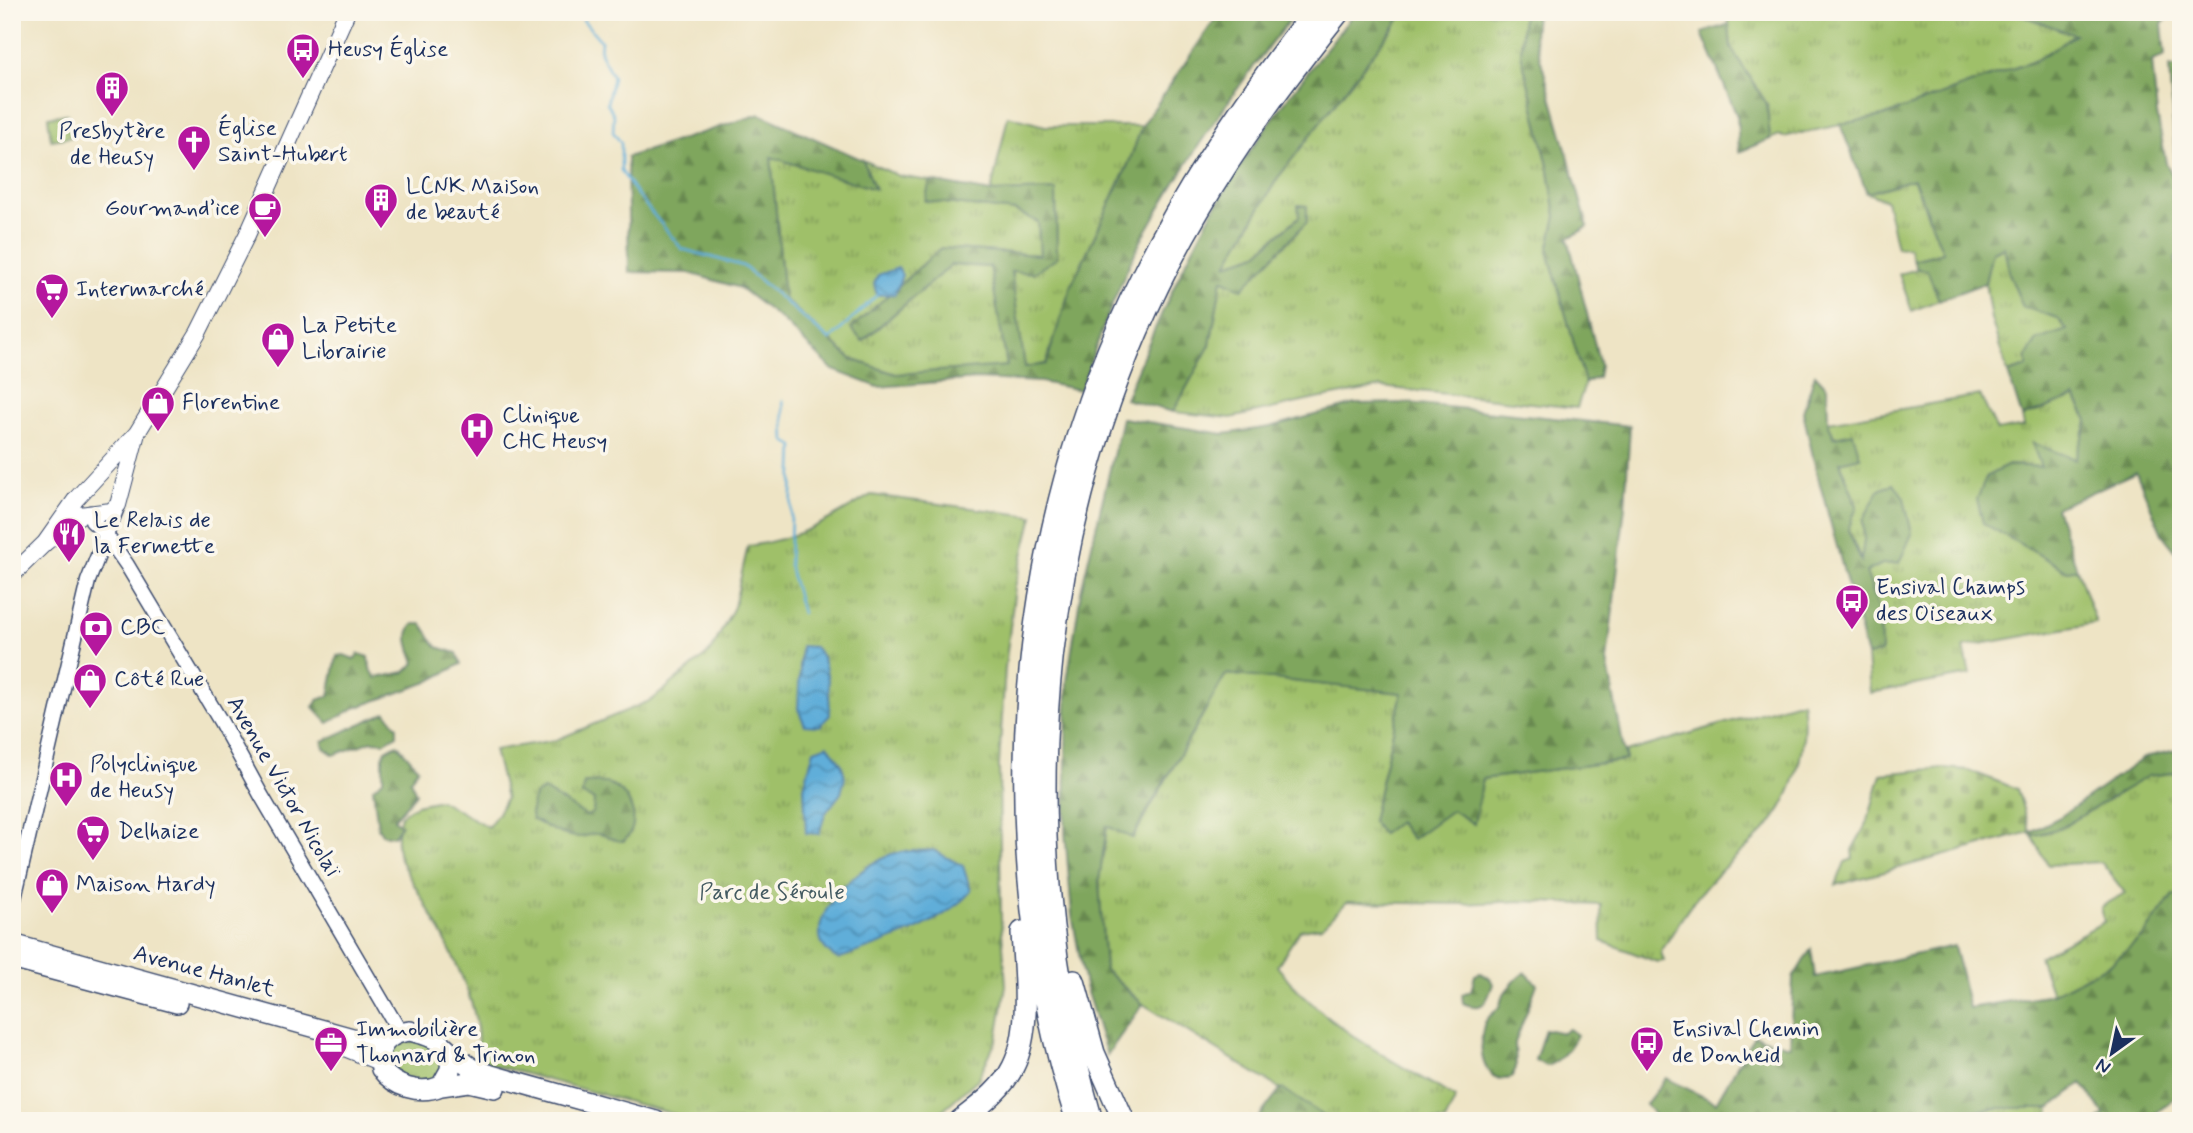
<svg xmlns="http://www.w3.org/2000/svg" width="2193" height="1133" viewBox="0 0 2193 1133" font-family="Mynerve,sans-serif">
<defs>
<pattern id="grass-tufts" width="24" height="20" patternUnits="userSpaceOnUse" patternTransform="scale(1.75)"><rect width="24" height="20" fill="#9fc069"/><path d="M3 7l-1-3M5 7V3M7 7l1-3M15 17l-1-3M17 17v-4M19 17l1-3" fill="none" stroke="#819c5a"/></pattern>
<pattern id="forest-firs" width="22" height="20" patternUnits="userSpaceOnUse" patternTransform="scale(1.75)"><rect width="22" height="20" fill="#7fa65d"/><path d="M5 1l3.5 6h-7zM16 11l3.5 6h-7z" fill="#678850"/></pattern>
<pattern id="cemetery-stones" width="16" height="16" patternUnits="userSpaceOnUse" patternTransform="scale(1.75)"><rect width="16" height="16" fill="#9fc069"/><path d="M2 7V4a2 2 0 0 1 4 0v3zM10 15v-3a2 2 0 0 1 4 0v3z" fill="#819c5a"/></pattern>
<pattern id="water-waves" width="16" height="10" patternUnits="userSpaceOnUse" patternTransform="scale(1.75)"><rect width="16" height="10" fill="#60aed9"/><path d="M0 5q4-4 8 0t8 0" fill="none" stroke="#4e8eb3"/></pattern>
</defs>
<rect width="100%" height="100%" fill="#fbf7ec"/>
<filter id="ink" filterUnits="userSpaceOnUse"><feTurbulence type="fractalNoise" baseFrequency=".0143" numOctaves="2"/><feDisplacementMap in="SourceGraphic" scale="14" xChannelSelector="R" yChannelSelector="G"/><feConvolveMatrix kernelMatrix="1 2 1 2 8 2 1 2 1" color-interpolation-filters="sRGB"/></filter>
<filter id="wash" filterUnits="userSpaceOnUse"><feTurbulence type="fractalNoise" baseFrequency=".00686" numOctaves="4" result="noise"/><feDisplacementMap in="SourceGraphic" scale="28" xChannelSelector="R" yChannelSelector="G"/><feGaussianBlur stdDeviation="1.57" result="paint"/><feColorMatrix in="noise" values="0 0 0 0 0 0 0 0 0 0 0 0 0 0 0 0 0 1.4 0 .05"/><feComposite in="paint" operator="in"/></filter>
<g filter="url(#wash)">
<rect width="100%" height="100%" fill="#eee4c5"/>
<path fill="url(#grass-tufts)" stroke="#5d7864" stroke-width="2" d="M1405,12H1523L1521,53L1549,170L1556,216L1548,251L1585,383L1577,408L1381,387L1311,400L1231,418L1173,412L1210,345L1222,279L1242,289L1299,217L1255,255L1226,265L1277,179Z
M1728,12H2012L2075,34L2036,60L1883,116L1783,137L1779,135L1770,139L1767,104L1731,48Z
M67,114L72,137L51,140L48,117Z
M1008,116L1045,126H1142L1128,165L1071,286L1046,364L1025,368L1011,270L1057,258L1056,190L991,192Z
M771,156L874,189L863,160L899,176L930,181L926,201L1015,211L1038,222L1040,255L941,248L852,328L863,341L951,265L991,267L1007,367L896,374L851,359L784,299Z
M1913,179L1943,252L1913,260L1909,247L1897,248L1886,200L1867,193Z
M2005,247L2010,276L2023,307L2058,318L2067,330L2027,367L2008,373L1991,319L1985,283L1992,252Z
M1917,269H1927L1939,300L1912,311L1899,274Z
M1980,395L1997,431L2024,426L2022,417L2075,397L2088,420L2075,460L2032,444L2042,467L2009,465L1987,476L2003,534L2067,571L2077,569L2096,623L1964,647L1970,675L1870,693L1867,656L1881,652L1880,613L1866,572L1882,564L1899,563L1904,498L1893,483L1863,520L1864,540L1862,562L1848,530L1857,506L1840,461L1860,457L1834,437L1828,422Z
M871,495L1033,516L1015,587L1005,668L999,765L1001,919L1006,985L997,1039L978,1079L930,1121H699L489,1064L477,1049C484,1008 441,930 420,895C413,882 401,866 398,852C395,839 398,828 401,815L416,805L440,800L488,827L498,813L506,798L494,750L556,740L652,700L711,651L734,607L748,546C799,539 828,521 871,495Z
M1226,674L1402,693L1372,821L1398,822L1452,810L1473,823L1483,779L1626,760V752L1802,701C1809,748 1793,804 1759,836C1740,854 1720,869 1704,889C1687,908 1674,930 1661,952L1664,961L1657,962L1602,941L1601,905L1521,901L1463,904L1347,902L1322,927L1300,930L1277,966C1322,1025 1393,1061 1456,1098L1445,1121H1332L1143,1004L1105,971L1099,881L1107,825L1133,838Z
M2181,772V897L2173,895L2143,936L2109,965L2052,994L2039,957L2104,922L2101,907L2125,893L2101,862L2048,865L2032,836L2061,828L2148,775Z
M398,1039L428,1043L445,1057L440,1077L423,1085L389,1072L386,1053Z
M2000,1108H2050L2049,1121H1890L1906,1117Z"/>
<path fill="url(#forest-firs)" stroke="#4d6a5e" stroke-width="2" d="M1220,12H1296C1241,79 1185,162 1143,237C1117,286 1099,339 1080,390L1041,382L977,379L878,387L833,370L782,320L740,288L689,273L629,272L627,157L760,114L863,160L875,189L771,157L784,299L851,359L896,374L1007,366L990,267L951,265L862,341L851,328L941,248L1040,255L1038,222L1015,211L925,201L930,181L991,192L1056,190L1057,258L1033,273L1011,271L1025,367L1046,364L1071,286L1128,165L1142,126Z
M1355,12H1405L1277,179L1227,264L1255,255L1299,217L1298,205L1307,206V222L1242,289L1222,279L1210,345L1173,412L1125,399C1152,333 1180,269 1215,207C1255,137 1305,75 1355,12Z
M1523,12H1536L1534,36L1588,227L1568,238L1600,365L1598,377L1585,383L1548,251L1556,216L1549,170L1521,53Z
M2012,12H2174L2162,24L2165,56L2152,61L2157,114L2166,163L2181,191V255L2175,259L2181,278V558L2162,534L2136,472L2056,508L2077,569L2068,571L1983,523L1977,499L1987,476L2009,465L2041,467L2032,443L2075,459L2088,420L2075,397L2022,417L2008,373L2027,367V355L2037,340L2067,330L2058,318L2023,307L2010,276L2004,247L1992,252L1985,283L1939,300L1927,270L1917,269L1913,260L1943,252L1914,179L1867,193L1840,124L1883,116L2036,60L2075,35Z
M1729,24L1731,48L1767,104L1770,139L1739,152L1737,116L1702,33Z
M2169,67H2181V177L2176,169Z
M1815,374L1827,387L1828,422L1834,437L1853,433L1860,457L1840,462L1857,506L1848,530L1861,561L1864,540L1863,520L1879,490L1894,483L1904,498L1912,534L1899,563L1882,564L1866,572L1880,613L1881,653L1867,656L1816,470L1803,412Z
M1409,403L1630,426L1625,506L1607,661L1626,760L1483,779L1474,824L1452,810L1412,839L1398,822L1382,834L1372,821L1402,693L1226,674L1132,838L1107,826L1099,881L1105,970L1143,1004L1107,1055L1085,986L1072,915L1065,832L1067,681L1081,591L1122,418L1224,434L1270,427L1355,404Z
M414,624H422L437,647L457,653L461,664L428,682L355,708L328,723L313,707L318,700L329,696L337,656L344,655L354,659L359,654L369,657L370,668L376,678L405,672L415,663C411,650 402,634 414,624Z
M386,712L397,727V735L385,742L372,741L334,755L324,748L323,741Z
M397,744L418,768L410,780L416,793L394,819L401,825L394,836L382,834L378,828L373,788L383,780V757L386,750Z
M2181,749V772L2148,776L2061,828L2032,836L2030,832L2060,817L2145,757Z
M584,783C593,783 604,781 612,785C632,796 642,824 624,841C613,842 606,834 597,834C591,833 585,837 580,837C562,837 547,827 532,819C529,810 532,802 536,794L544,790L587,816L593,812L594,800L582,795Z
M2173,895L2181,897V1093L2146,1121H2097L2104,1114L2082,1083L2050,1108H2000L1906,1117L1890,1121H1659L1646,1104L1666,1078L1716,1103L1754,1036L1790,1046L1793,978L1811,949L1815,977L1954,946L1969,1008L2052,994L2109,965L2143,936Z
M1525,972L1537,984L1515,1043L1516,1068L1511,1078C1480,1085 1478,1045 1484,1025C1487,1016 1494,1014 1498,1008C1501,1005 1501,1000 1502,997C1508,987 1516,979 1525,972Z
M1480,973L1490,978L1493,984C1487,1002 1484,1012 1463,1003L1462,994L1471,991L1475,975Z
M1545,1029L1563,1033L1569,1029L1577,1035C1570,1048 1560,1062 1546,1066L1535,1060Z
M1281,1088L1332,1121H1256Z"/>
<path fill="url(#cemetery-stones)" stroke="#5d7864" stroke-width="2" d="M1943,768L1968,770L2017,789L2030,832L1836,885L1845,862L1853,859L1852,850L1867,823L1881,774Z"/>
<path fill="url(#water-waves)" stroke="#3e6e9c" stroke-width="2" d="M898,268L902,275L895,294L877,295L874,284L878,275Z
M801,646L815,647C830,662 829,695 830,715L820,726L805,725L798,709Z
M828,745L842,765L845,777L841,793L825,814L819,834L806,833L804,787L814,750Z
M933,850L963,866L971,891C939,928 882,942 838,959C787,931 856,867 889,855C901,850 919,851 933,850Z"/>
<g fill="none" stroke-linecap="round" stroke-linejoin="round">
<path stroke="#60aed9" stroke-width="2.5" d="M583,20L601,41L600,53L613,77L607,103L614,115L613,132L621,143V171L638,196L682,249L743,266L830,340L877,295
M783,400L785,441L794,446L789,565L802,613"/>
</g>
</g>
<g filter="url(#ink)">
<g fill="none" stroke-linecap="round" stroke-linejoin="round">
<g stroke="#3b4a6d" stroke-width="17">
<path id="tertiary" d="M90,513L92,521L104,532L127,565L221,722L261,795L400,1032
M12,907L88,581L118,505"/>
</g>
<g stroke="#3b4a6d" stroke-width="18">
<path id="secondary" d="M45,543L76,499L137,433L198,333L247,235L347,12
M12,575L45,543L80,515L111,511L118,505L137,433"/>
</g>
<g stroke="#3b4a6d" stroke-width="20">
<path id="primary" d="M347,1048L379,1061"/>
</g>
<g stroke="#3b4a6d" stroke-width="22">
<path id="trunk" d="M12,944L356,1039L384,1042
M12,959L177,1003
M410,1031C427,1035 440,1039 451,1053L450,1070L441,1086C420,1095 394,1087 381,1069C375,1046 389,1033 410,1031Z
M451,1053L472,1068L491,1075L656,1121
M441,1086L469,1082L495,1088"/>
</g>
<g stroke="#3b4a6d" stroke-width="24">
<path id="motorway" d="M1074,981L1094,1053L1124,1121
M960,1121C979,1106 1002,1090 1013,1067C1032,1030 1024,973 1022,932
M1077,1121C989,847 1013,534 1142,276C1189,181 1248,95 1313,12
M1092,1121C1005,820 1038,483 1198,212C1239,141 1288,76 1339,12"/>
</g>
<use href="#tertiary" stroke="#fff" stroke-width="14"/>
<use href="#secondary" stroke="#fff" stroke-width="16"/>
<use href="#primary" stroke="#fff" stroke-width="18"/>
<use href="#trunk" stroke="#fff" stroke-width="19"/>
<use href="#motorway" stroke="#fff" stroke-width="21"/>
</g>
</g>
<defs>
<g id="bus-pin" transform="scale(1.75)"><path d="M0 17L-7.5 6A9.5 9.5 0 1 1 7.5 6Z" fill="#b5179e" stroke="#fbf7ec"/><path d="M-5-6H5V4H4V6H2V4H-2V6H-4V4H-5ZM-3.5-4V0h7V-4ZM-3.5 1.2v1.5H-2V1.2ZM2 1.2v1.5H3.5V1.2Z" fill="#fff"/></g>
<g id="building-pin" transform="scale(1.75)"><path d="M0 17L-7.5 6A9.5 9.5 0 1 1 7.5 6Z" fill="#b5179e" stroke="#fbf7ec"/><path d="M-4-6H4V6H1V3H-1V6H-4ZM-2.5-4.3h1.7v1.8h-1.7ZM.8-4.3h1.7v1.8H.8ZM-2.5-1h1.7V.8h-1.7ZM.8-1h1.7V.8H.8Z" fill="#fff"/></g>
<g id="church-pin" transform="scale(1.75)"><path d="M0 17L-7.5 6A9.5 9.5 0 1 1 7.5 6Z" fill="#b5179e" stroke="#fbf7ec"/><path d="M-1.2-6h2.4v3.5h3.3v2.4h-3.3V6h-2.4V-.1h-3.3v-2.4h3.3Z" fill="#fff"/></g>
<g id="cafe-pin" transform="scale(1.75)"><path d="M0 17L-7.5 6A9.5 9.5 0 1 1 7.5 6Z" fill="#b5179e" stroke="#fbf7ec"/><path d="M-5.5-4.5H6V0H3Q3 3.5 0 3.5H-2.5Q-5.5 3.5-5.5 0ZM3-3.2v2h1.7v-2ZM-6 4.5H4V6H-6Z" fill="#fff"/></g>
<g id="supermarket-pin" transform="scale(1.75)"><path d="M0 17L-7.5 6A9.5 9.5 0 1 1 7.5 6Z" fill="#b5179e" stroke="#fbf7ec"/><path d="M-6-5.5h2.5l.6 2H6L4.5 2H-2.5L-4.4-4H-6ZM-1.5 3.2a1.3 1.3 0 1 0 .1 0ZM3 3.2a1.3 1.3 0 1 0 .1 0Z" fill="#fff"/></g>
<g id="shop-pin" transform="scale(1.75)"><path d="M0 17L-7.5 6A9.5 9.5 0 1 1 7.5 6Z" fill="#b5179e" stroke="#fbf7ec"/><path d="M-5-2.5h2.3a2.7 3.5 0 0 1 5.4 0H5L5.5 6h-11ZM-1.5-2.5h3a1.5 2.3 0 0 0-3 0Z" fill="#fff"/></g>
<g id="hospital-pin" transform="scale(1.75)"><path d="M0 17L-7.5 6A9.5 9.5 0 1 1 7.5 6Z" fill="#b5179e" stroke="#fbf7ec"/><path d="M-5-5h3v3.5h4V-5h3V5h-3V1.5h-4V5h-3Z" fill="#fff"/></g>
<g id="restaurant-pin" transform="scale(1.75)"><path d="M0 17L-7.5 6A9.5 9.5 0 1 1 7.5 6Z" fill="#b5179e" stroke="#fbf7ec"/><path d="M-5-6h1v4h1v-4h1v4h1v-4h1v5L-1.5 .5V6h-2V.5L-5-1ZM5-6V6H3V1.5H1.5Q1.5-4 5-6Z" fill="#fff"/></g>
<g id="bank-pin" transform="scale(1.75)"><path d="M0 17L-7.5 6A9.5 9.5 0 1 1 7.5 6Z" fill="#b5179e" stroke="#fbf7ec"/><path d="M-6-4H6V4H-6ZM0-2.3a2.3 2.3 0 1 0 0 4.6a2.3 2.3 0 1 0 0-4.6Z" fill="#fff"/></g>
<g id="office-pin" transform="scale(1.75)"><path d="M0 17L-7.5 6A9.5 9.5 0 1 1 7.5 6Z" fill="#b5179e" stroke="#fbf7ec"/><path d="M-6-3h4V-5.5h4V-3h4V5H-6ZM-1-4.5V-3h2v-1.5ZM-6 0V1H6V0Z" fill="#fff"/></g>
</defs>
<g fill-rule="evenodd">
<use href="#bus-pin" x="303" y="50"/>
<use href="#building-pin" x="112" y="88"/>
<use href="#church-pin" x="194" y="142"/>
<use href="#building-pin" x="381" y="200"/>
<use href="#cafe-pin" x="265" y="209"/>
<use href="#supermarket-pin" x="52" y="290"/>
<use href="#shop-pin" x="278" y="339"/>
<use href="#shop-pin" x="158" y="403"/>
<use href="#hospital-pin" x="477" y="429"/>
<use href="#restaurant-pin" x="69" y="534"/>
<use href="#bus-pin" x="1852" y="601"/>
<use href="#bank-pin" x="96" y="628"/>
<use href="#shop-pin" x="90" y="680"/>
<use href="#hospital-pin" x="66" y="778"/>
<use href="#supermarket-pin" x="93" y="832"/>
<use href="#shop-pin" x="52" y="885"/>
<use href="#office-pin" x="331" y="1043"/>
<use href="#bus-pin" x="1647" y="1043"/>
</g>
<g text-anchor="middle" dominant-baseline="central" stroke-width="7" stroke-linejoin="round" paint-order="stroke">
<g font-size="23" fill="#1b2f5e" stroke="#fbf7ec" text-anchor="start">
<text x="328" y="50">Heusy Église</text>
<text x="218" y="129">Église<tspan x="218" dy="26">Saint-Hubert</tspan></text>
<text x="112" y="132" text-anchor="middle">Presbytère<tspan x="112" dy="26">de Heusy</tspan></text>
<text x="406" y="187">LCNK Maison<tspan x="406" dy="26">de beauté</tspan></text>
<text x="240" y="209" text-anchor="end">Gourmand’ice</text>
<text x="76" y="290">Intermarché</text>
<text x="302" y="326">La Petite<tspan x="302" dy="26">Librairie</tspan></text>
<text x="182" y="403">Florentine</text>
<text x="502" y="416">Clinique<tspan x="502" dy="26">CHC Heusy</tspan></text>
<text x="94" y="521">Le Relais de<tspan x="94" dy="26">la Fermette</tspan></text>
<text x="1876" y="588">Ensival Champs<tspan x="1876" dy="26">des Oiseaux</tspan></text>
<text x="120" y="628">CBC</text>
<text x="114" y="680">Côté Rue</text>
<text x="90" y="765">Polyclinique<tspan x="90" dy="26">de Heusy</tspan></text>
<text x="118" y="832">Delhaize</text>
<text x="76" y="885">Maison Hardy</text>
<text x="356" y="1030">Immobilière<tspan x="356" dy="26">Thonnard &amp; Trinon</tspan></text>
<text x="1672" y="1030">Ensival Chemin<tspan x="1672" dy="26">de Donheid</tspan></text>
</g>
<g font-size="23" fill="#1b2f5e" stroke="#fbf7ec">
<text transform="translate(283 787) rotate(60)">Avenue Victor Nicolaï</text>
<text transform="translate(204 972) rotate(15)">Avenue Hanlet</text>
</g>
<g font-size="23" fill="#435a61" stroke="#fbf7ec">
<text x="772" y="893">Parc de Séroule</text>
</g>
</g>
<rect width="2193" height="1133" fill="none" stroke="#fbf7ec" stroke-width="42"/>
<g transform="translate(2112 1053) rotate(213)" stroke="#fbf7ec" stroke-width="5" paint-order="stroke">
<path d="M0-5L12 26L0 18L-12 26Z" fill="#1b2f5e"/>
<text y="-10" font-size="19" font-weight="bold" text-anchor="middle" fill="#1b2f5e">N</text>
</g>
</svg>
